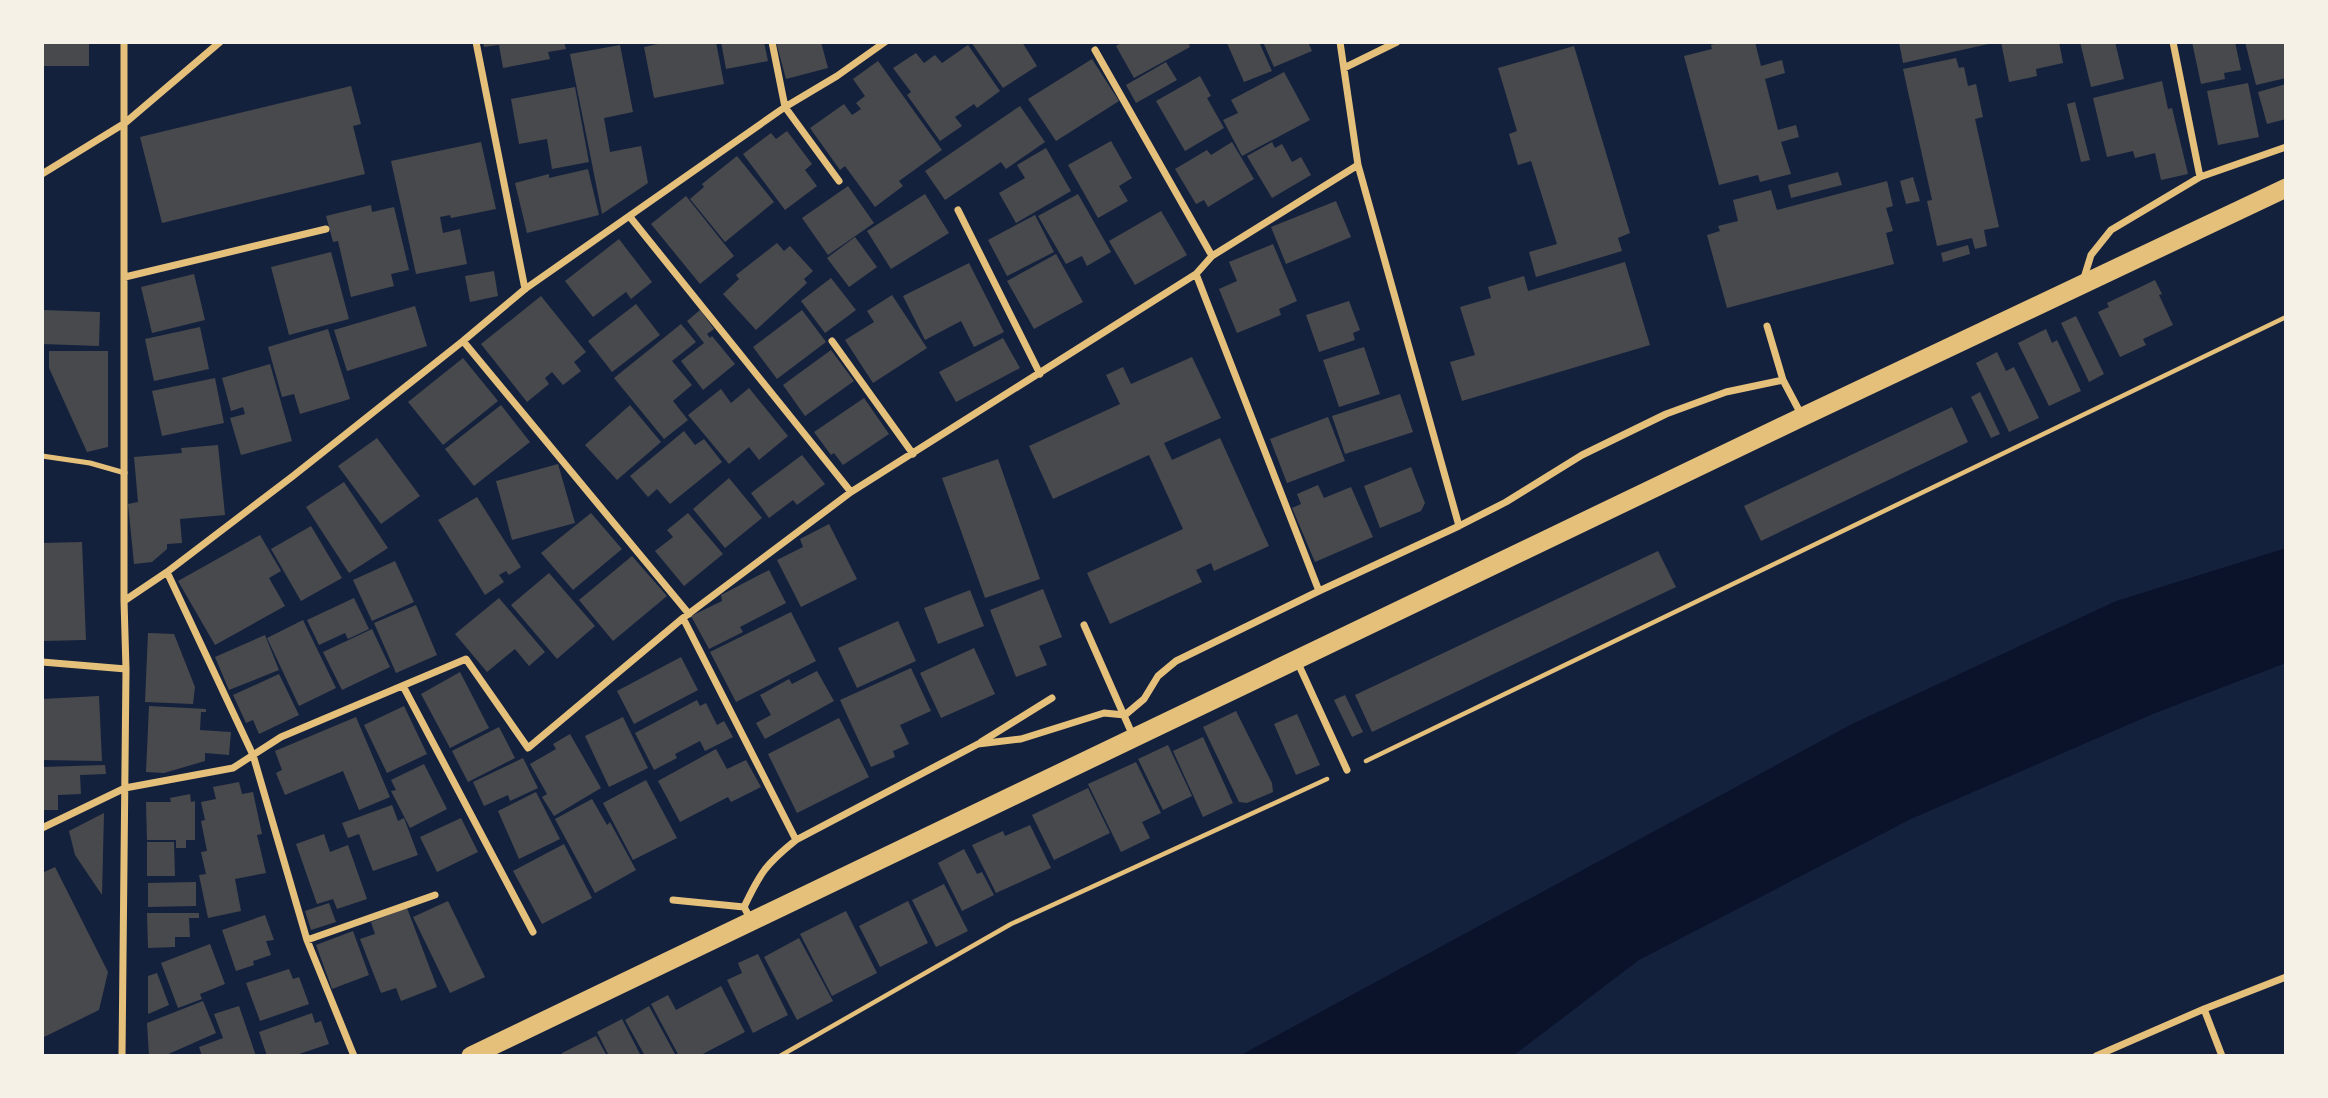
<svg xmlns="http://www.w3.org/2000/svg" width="2328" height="1098" viewBox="0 0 2328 1098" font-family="'PT Sans Narrow',sans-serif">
<rect width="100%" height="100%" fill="#14213d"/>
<path fill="#0b132b" d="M2286,548V663L2153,714L1911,819L1639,960L1513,1056H1239L1852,724L2116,601Z"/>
<path fill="#48494c" d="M42,42H89V66H42Z
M483,42H564L566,49L548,52L550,59L503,68L499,45L484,47Z
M667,42H716L724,84L654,98L644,47Z
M721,42H764L768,61L726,69Z
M776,42H821L828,68L786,79Z
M971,42H1022L1037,66L1003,88Z
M1123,42H1188L1190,47L1134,78L1116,46Z
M1229,42H1259L1272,71L1244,82L1227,43Z
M1263,42H1308L1312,51L1274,67Z
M1721,42H1755L1761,66L1782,60L1785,73L1765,79L1778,130L1796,125L1799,137L1781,142L1791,174L1760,182L1758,175L1719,185L1684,56L1712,49L1711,45Z
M1899,42H1993V43L1903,63Z
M2001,42H2059L2063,63L2036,69L2037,76L2009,82Z
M2080,42H2115L2124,79L2091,87Z
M2192,42H2235L2241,70L2224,73L2225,79L2201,84Z
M2245,42H2286V78L2256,85Z
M620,45L633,112L604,118L610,152L641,146L648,183L602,214L570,54Z
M968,45L1000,91L977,108L974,104L955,117L962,126L940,141L907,95L911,92L893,68L916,53L924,63L935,55L942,63Z
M1574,46L1630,233L1618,238L1622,251L1536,277L1529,252L1557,244L1531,161L1518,165L1509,134L1517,131L1498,68Z
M1956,58L1959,68L1964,67L1968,86L1976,84L1983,117L1975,119L1999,227L1984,230L1987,246L1975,249L1972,238L1937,246L1927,201L1932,200L1903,69Z
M1092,59L1119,101L1056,141L1028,99Z
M878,61L942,150L899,181L903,186L875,207L845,166L840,170L810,128L844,104L852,115L861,109L856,103L865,96L853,79Z
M1166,62L1177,80L1136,103L1126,85Z
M1284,72L1310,120L1242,156L1223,120L1238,113L1231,100Z
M1200,76L1211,96L1207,98L1224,128L1185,151L1156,101Z
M2162,81L2168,109L2172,108L2188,174L2161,180L2155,153L2135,158L2133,151L2107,157L2093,98Z
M2248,83L2259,137L2218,145L2207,91Z
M2286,84V119L2267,124L2258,92Z
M351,86L361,124L353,126L365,174L162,223L140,137Z
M575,87L589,162L552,169L547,139L519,144L511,99Z
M2075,102L2090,160L2081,162L2067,104Z
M1020,106L1045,142L1006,169L1001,162L945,200L925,171Z
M787,131L812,164L805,170L817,186L785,210L743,154L771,133L776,139Z
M1111,141L1132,178L1119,186L1128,201L1098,218L1068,165Z
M481,142L496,209L451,218L450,215L440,217L443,233L460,229L467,264L416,274L391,161Z
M1232,142L1254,179L1208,207L1204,200L1196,204L1175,169L1207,150L1211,155Z
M1272,142L1275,148L1282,144L1292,162L1301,157L1311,175L1272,198L1247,156Z
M1046,148L1071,191L1016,223L999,193L1025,178L1017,165Z
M737,156L774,202L725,242L690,199L704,187L702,184Z
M588,169L599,215L527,233L515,183L549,174V178Z
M1838,172L1842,185L1791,198L1788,185Z
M1913,177L1920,201L1906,204L1900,181Z
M1887,181L1893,206L1886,208L1893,231L1886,233L1894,264L1727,308L1707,235L1720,231L1718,226L1738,221L1733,200L1771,190L1777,210Z
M848,186L874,223L828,255L802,218Z
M925,194L949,233L891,269L867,231Z
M1078,194L1111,252L1087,266L1082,256L1066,264L1038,216Z
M686,196L734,256L700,284L651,224Z
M1336,201L1351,237L1286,264L1271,227Z
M371,205L372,212L394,207L409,270L391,274L394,286L351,297L338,241L333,242L326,216Z
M1161,211L1187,255L1135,285L1109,241Z
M1035,215L1054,252L1007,276L988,240Z
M855,237L877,267L849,287L827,258Z
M619,239L652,282L631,299L626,292L593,317L565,281Z
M777,243L784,251L790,246L813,271L804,279L807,283L756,330L723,294L739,279L736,275Z
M1273,244L1297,301L1279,309L1281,315L1237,333L1219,289L1237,281L1229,262Z
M1968,245L1970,254L1943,262L1941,253Z
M331,252L349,319L289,335L271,267Z
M1056,254L1083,302L1034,329L1007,281Z
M1625,262L1650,345L1462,401L1450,362L1475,355L1460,307L1491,298L1488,287L1524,276L1528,291Z
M969,263L1004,332L974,347L961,321L925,340L903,296Z
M494,271L498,296L470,302L465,276Z
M194,274L205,320L152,333L141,287Z
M831,278L856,310L825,333L801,301Z
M2155,280L2162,294L2159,295L2173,325L2143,339L2146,345L2120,357L2098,312L2109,307L2107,303Z
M892,295L927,348L873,383L845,340L874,322L867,311Z
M541,296L586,352L574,362L581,371L563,385L552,372L545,378L549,384L527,402L481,344Z
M1349,301L1360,330L1353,333L1355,340L1319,352L1306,315Z
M636,304L660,335L612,372L588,341Z
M415,306L427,346L347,371L334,330Z
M42,310L100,312L99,346L42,344Z
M700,310L714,329L707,334L710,338L712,336L735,364L703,390L681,361L704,343L687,321Z
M802,310L826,342L777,379L753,347Z
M2076,316L2104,374L2089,382L2061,323Z
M681,324L696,342L672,361L692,385L673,401L688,420L664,439L614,378Z
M200,327L209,369L154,381L145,339Z
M328,329L350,399L300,414L294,394L282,397L268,347Z
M2046,329L2052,343L2057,340L2081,391L2049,406L2018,343Z
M1003,338L1020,368L956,402L939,372Z
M1364,347L1380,394L1339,407L1323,360Z
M831,350L854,381L805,416L783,385Z
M49,351H108V447L87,452L49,368Z
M1997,352L2006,371L2014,367L2039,418L2009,432L1976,363Z
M1192,357L1221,418L1164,443L1172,460L1220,438L1269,546L1214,571L1211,563L1196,570L1202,582L1110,624L1087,573L1183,529L1149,455L1053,499L1029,446L1120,404L1106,375L1123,367L1131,384Z
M463,358L498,401L443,445L408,402Z
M270,364L292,441L241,455L230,418L245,414L243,407L231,411L222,378Z
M215,378L224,423L162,436L152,391Z
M749,388L788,436L759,460L749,447L729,464L688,415L721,389L731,403Z
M1980,392L2000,434L1991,438L1971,397Z
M1400,394L1413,432L1345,454L1332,416Z
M864,398L889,434L843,465L834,453L831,455L814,432Z
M501,405L530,442L474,486L445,449Z
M630,405L661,442L617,480L585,445Z
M1952,407L1968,442L1761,541L1744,506Z
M1328,417L1345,461L1287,483L1270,439Z
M684,431L695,445L704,439L722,462L670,504L657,489L648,497L630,476Z
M377,438L420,496L381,524L338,466Z
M218,445L225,515L180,519L182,543L167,544V549L152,562L134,564L128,504L138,502L134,457L182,453L181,448Z
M802,455L825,484L797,505L793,500L769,518L751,493Z
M998,459L1040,579L985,598L942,478Z
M558,464L575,523L512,540L496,481Z
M1411,467L1425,503L1421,511L1380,528L1364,486Z
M729,478L762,518L725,548L693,509Z
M344,482L388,548L349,573L306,507Z
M1318,485L1324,498L1351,487L1373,537L1315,562L1292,508L1301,504L1297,494Z
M477,497L521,567L509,575L506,571L499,575L504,582L485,595L438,520Z
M591,513L622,549L573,590L541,553Z
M688,513L723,554L684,586L655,551L673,537L667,530Z
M829,524L857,579L801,607L777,560L803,547L800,539Z
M311,526L342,578L301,601L271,549Z
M260,535L281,571L269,578L285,606L215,645L178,581Z
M82,542L86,640L42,641V543Z
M1658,551L1676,587L1372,732L1355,695Z
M632,556L667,596L613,641L579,600Z
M395,561L414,602L372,621L353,580Z
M769,570L786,603L740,627L743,632L709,649L691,616L722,601L721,595Z
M549,573L595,626L557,659L511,605Z
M1043,589L1062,637L1039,646L1047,665L1016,677L990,610Z
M970,590L984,626L938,644L924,608Z
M354,598L369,629L348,639L345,633L319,645L307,620Z
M499,598L545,652L529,666L515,649L487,672L455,634Z
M416,605L437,655L396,673L374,623Z
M791,612L816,661L736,702L710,652Z
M303,620L336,688L299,706L267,638Z
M898,621L916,661L857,688L838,648Z
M372,629L390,667L342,690L323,652Z
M148,633L174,634L195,687L193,704L145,702Z
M265,635L279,670L229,690L215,657Z
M974,648L995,694L941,718L920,673Z
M681,657L698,690L634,724L617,691Z
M911,668L931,711L900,725L909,744L893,751L895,757L871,767L840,700Z
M817,671L834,701L765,739L756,723L771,715L760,695L789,679L792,684Z
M460,672L489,728L450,748L421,694Z
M279,674L299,715L259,734L253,720L246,723L233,695Z
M1345,695L1363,732L1352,737L1334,700Z
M99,696L102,761L42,760V699Z
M697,700L700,706L706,703L717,725L724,721L733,737L705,751L700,741L675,754L677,758L654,770L635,733Z
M149,706L206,709V712H201L200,730L231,732L229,755L205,753V761L164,773L146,772Z
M404,706L427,754L387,773L364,725Z
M1236,711L1272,783L1273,792L1247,803L1239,802L1203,727Z
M1297,714L1320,765L1296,775L1274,724Z
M356,717L390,797L359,810L343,771L285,795L276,773L282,770L275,751Z
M623,717L648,768L609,787L585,736Z
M839,718L869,777L797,813L768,754Z
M499,727L515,758L468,782L452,751Z
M570,734L601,788L554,816L542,797L547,794L530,764L556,749L553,744Z
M1203,737L1233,803L1203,817L1173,751Z
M1168,745L1192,796L1163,810L1138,759Z
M716,749L727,769L746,760L761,787L731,802L728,797L680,822L658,781Z
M523,758L538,788L510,801L508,795L484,806L473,782Z
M1136,762L1161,813L1142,822L1150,838L1121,852L1088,784Z
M424,764L447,809L410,828L391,791L396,790L391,780Z
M105,765L106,774L80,775L81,794L58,795V810H42V767Z
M646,780L677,838L633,860L603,803Z
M239,782L242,794L253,792L262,834L257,835L266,873L235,879L241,911L208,918L199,875L206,874L201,852L207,851L201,821L205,820L201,802L216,799L213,787Z
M1088,788L1110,833L1054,860L1032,815Z
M536,792L560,839L519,859L498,811Z
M190,794L191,802L195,801V840H186V848H176V840H147L146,802H171L170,798Z
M592,799L607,825L610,822L636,870L595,893L555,819Z
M392,805L398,821L404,818L418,855L373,871L359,834L348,838L342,823Z
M104,813L102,895L75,855L69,831Z
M461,818L478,852L437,872L420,837Z
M1030,825L1051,868L996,893L972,845L1003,831L1005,836Z
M324,834L330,852L348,845L367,899L337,909L333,899L317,904L296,844Z
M147,842H174L175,876H147Z
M564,844L592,898L542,924L513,871Z
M964,849L977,874L982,872L994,895L962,911L938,863Z
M55,867L108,972L99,1010L42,1038V873Z
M196,882V906L148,907V883Z
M944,884L968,931L936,947L912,900Z
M448,901L485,977L450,993L413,917Z
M908,901L928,943L880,967L859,926Z
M329,903L336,922L311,930L305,911Z
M407,908L437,987L401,1001L396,988L381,993L360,939L375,934L371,922Z
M846,911L877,973L832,996L800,934Z
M147,913H199V918H189L190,937H175V947L148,948Z
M265,915L274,940L266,941L271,955L253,961L254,965L236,971L222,930Z
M353,931L369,975L332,989L316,945Z
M799,938L833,1001L797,1020L764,957Z
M210,944L225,984L200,994L202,999L178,1008L161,963Z
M758,954L788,1015L753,1033L727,980L742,973L738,963Z
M289,969L293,979L299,977L309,1004L260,1021L246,983Z
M157,973L169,1005L148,1014V976Z
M721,986L745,1032L699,1056H679L651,1004L668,995L676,1010Z
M203,1001L216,1033L164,1056H149L147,1023Z
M239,1006L256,1056H202L199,1047L223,1038L214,1014Z
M649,1006L676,1056H645L625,1020Z
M312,1013L315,1023L321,1021L329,1044L293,1056H267L259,1032Z
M622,1019L641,1056H609L597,1032Z
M596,1036L607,1056H563L562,1053Z"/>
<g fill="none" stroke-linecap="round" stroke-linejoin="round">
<path stroke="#e5c07b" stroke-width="4.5" d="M1366,761L2286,317
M780,1056L1011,924L1327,779"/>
<path stroke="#e5c07b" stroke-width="5" d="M42,456L90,463L125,473"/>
<path stroke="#e5c07b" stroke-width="7" d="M124,42V601
M476,42L525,289
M772,42L785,107L839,181
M1095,50L1212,256
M1344,68L1397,42
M42,174L125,123L220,42
M2200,177L2286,147
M958,210L1040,374
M630,217L851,492
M125,277L326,229
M2083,281L2091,255L2111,230L2200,177L2173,42
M1767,326L1783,380
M463,341L689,614
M832,341L913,454
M1459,526L1506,502L1582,455L1666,414L1726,392L1783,380L1802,416
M167,572L253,755L307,940L354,1056
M1319,591L1459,526L1358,165L1340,42
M683,618L796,840C766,864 760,873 744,907L751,920
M1084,625L1133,736
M1297,661L1347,770
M42,662L126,669L122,1056
M126,669L124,601L167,572L293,476L463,341L525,289L785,107L837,76L885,42
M403,686L533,932
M981,742L1052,698
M42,828L125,788L233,768L281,737L466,659L528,748L683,618L851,492L1196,274L1212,256L1358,165
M796,840L978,744L1021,739L1104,713L1125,715L1144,699L1158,676L1176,661L1319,591L1196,274
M673,900L744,907
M307,940L435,895
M2204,1009L2222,1056
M2096,1056L2204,1009L2286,977"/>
<path stroke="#e5c07b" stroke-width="19" d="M471,1056L1802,417L2286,188"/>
</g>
<rect width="2328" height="1098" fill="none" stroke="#f6f1e7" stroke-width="88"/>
</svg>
